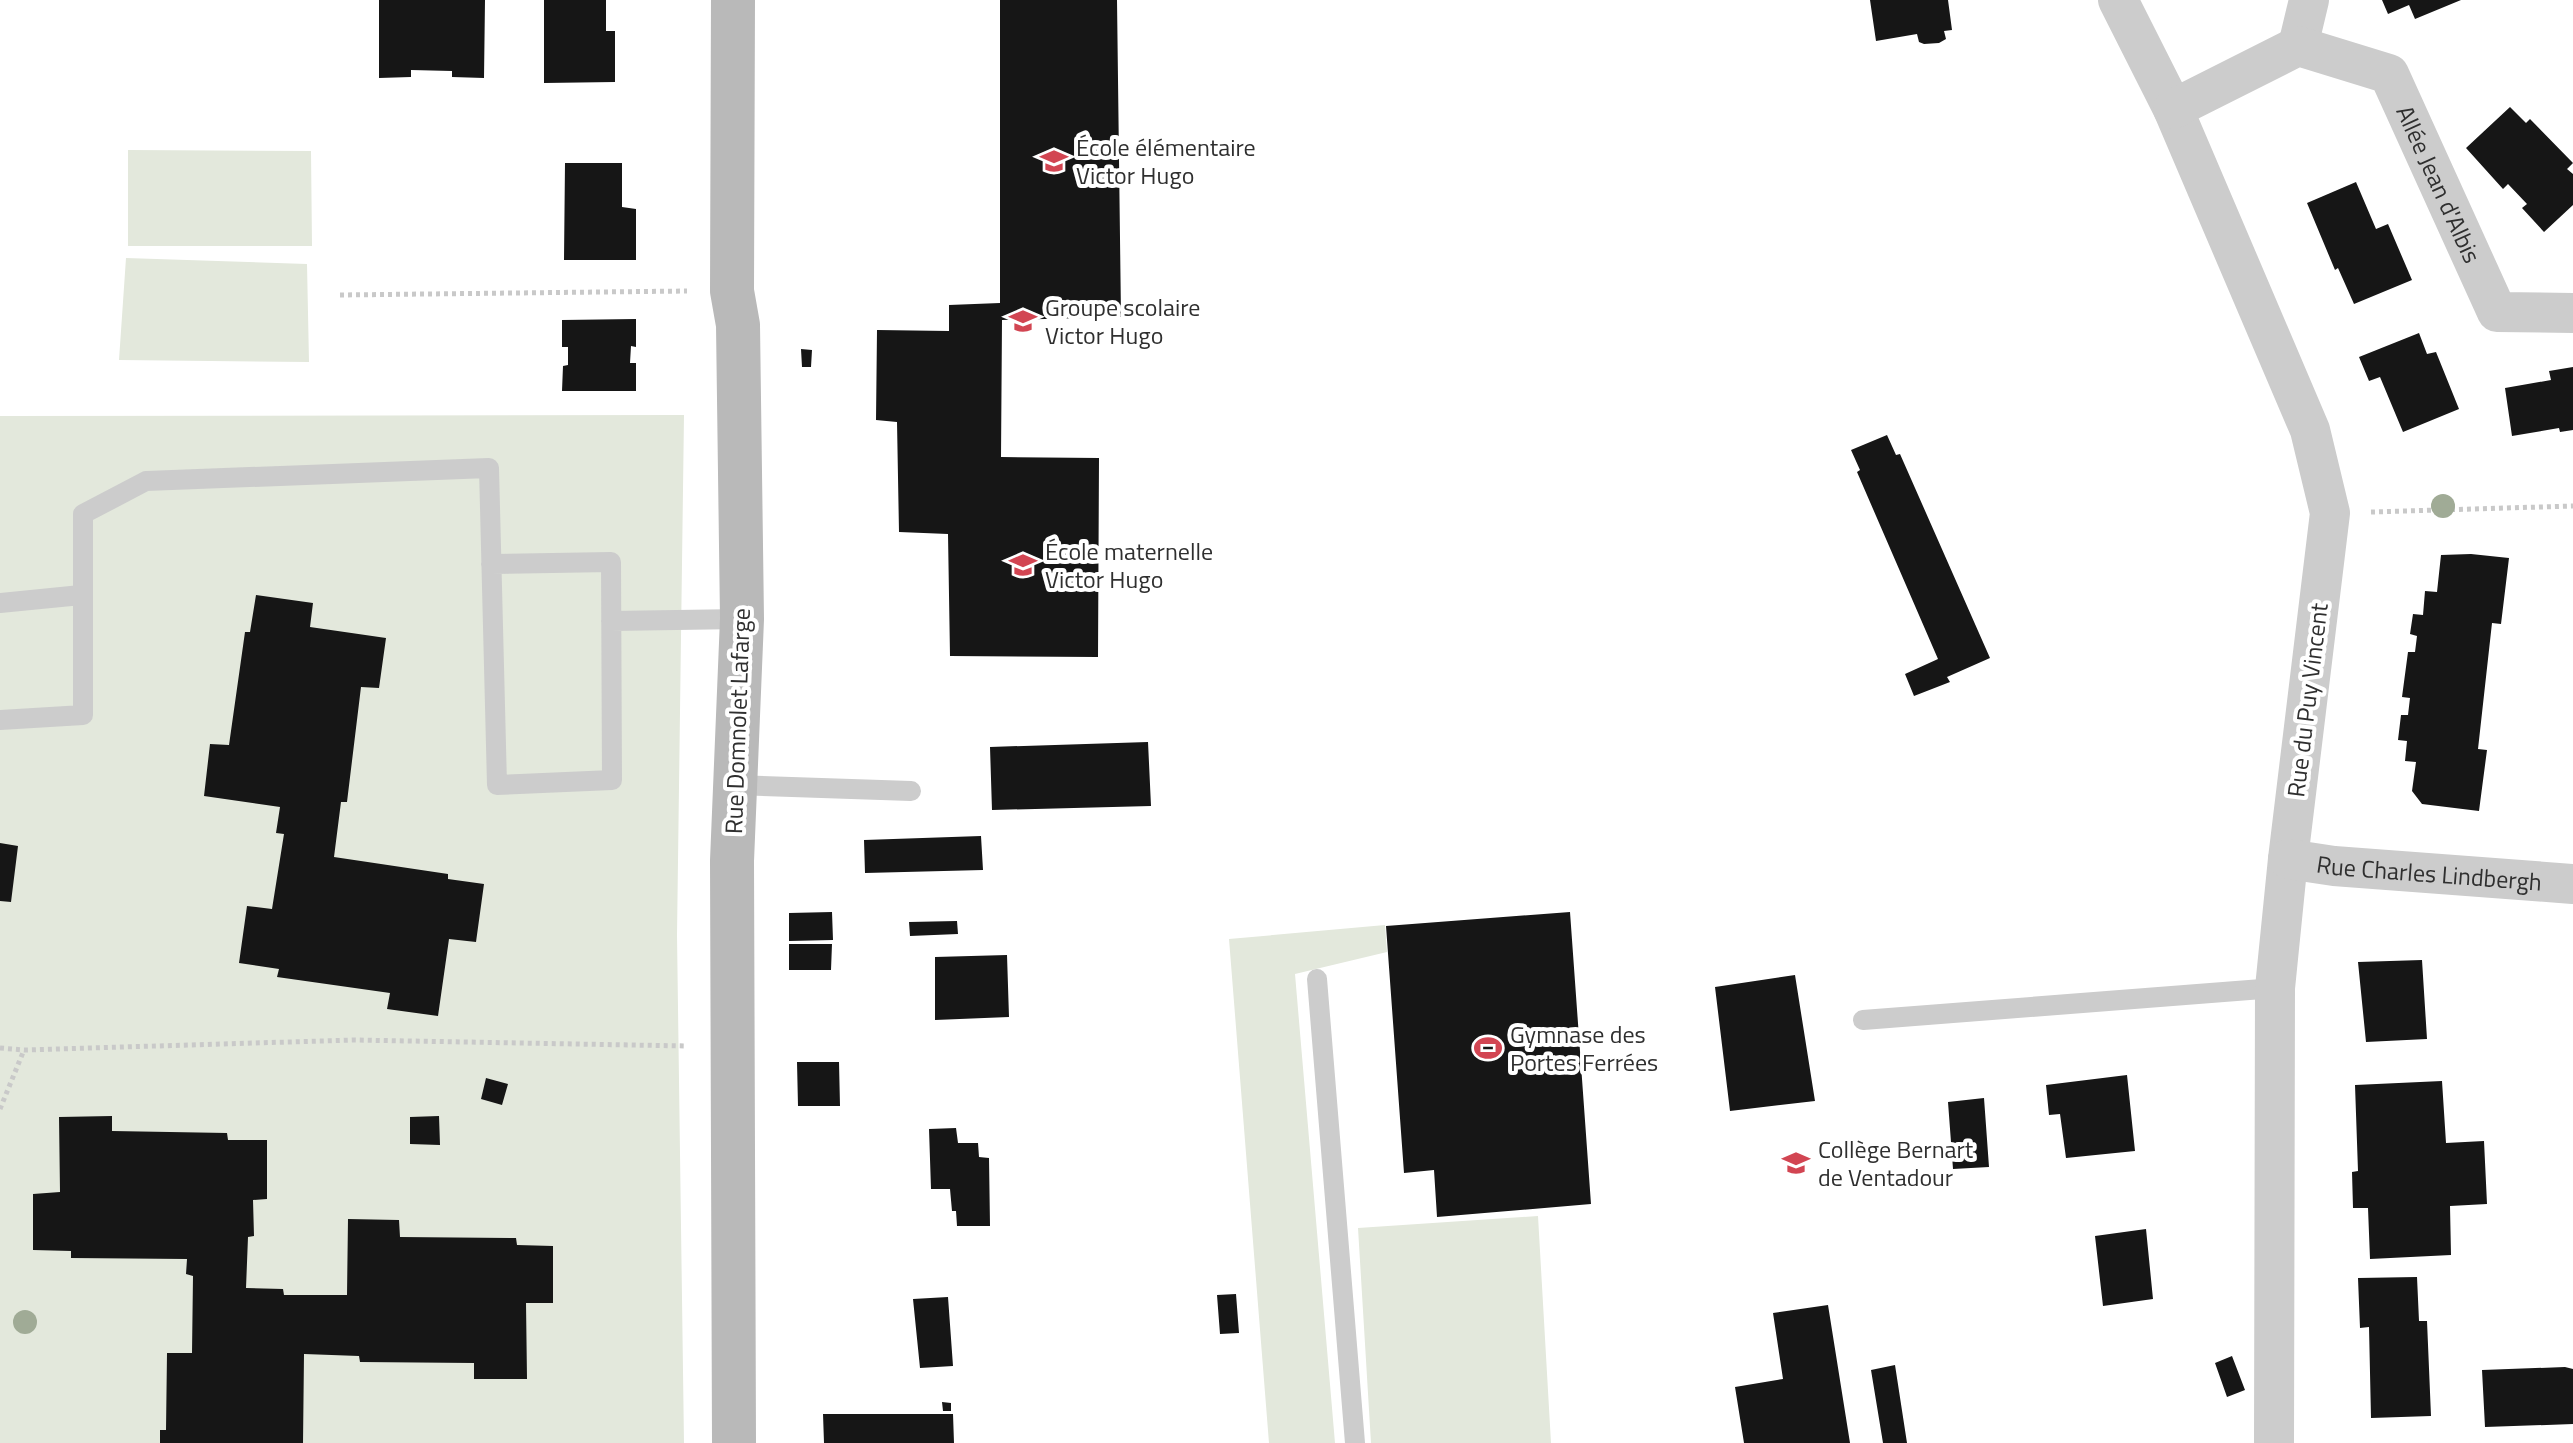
<svg xmlns="http://www.w3.org/2000/svg" width="2573" height="1443" viewBox="0 0 2573 1443" font-family="'Titillium Web',sans-serif">
<rect width="100%" height="100%" fill="#fff"/>
<path fill="#e3e8dc" d="M128,150L311,151L312,246H128Z
M126,258L307,264L309,362L119,360Z
M684,415L677,935L684,1443H0V416Z
M1385,925L1387,952L1295,974L1335,1443H1269L1229,939Z
M1538,1216L1551,1443H1371L1358,1228Z"/>
<path fill="#161616" d="M379,0H485L484,78L452,77V71L411,70V77L379,78Z
M544,0H606V31H615V82L544,83Z
M1000,0H1117L1121,317L1002,320L1001,457L1099,458L1098,657L950,656L948,534L899,532L897,422L876,420L877,330L949,331V305L1000,303Z
M1870,0H1948L1952,30L1944,31L1946,39L1939,43L1924,44L1919,42L1917,34L1876,41Z
M2382,0H2461L2415,19L2409,5L2388,14Z
M2510,107L2526,123L2530,119L2573,163L2567,169L2573,174V205L2544,232L2522,208L2527,204L2508,184L2503,189L2466,148Z
M565,163H622V207L636,209V260H564Z
M2356,182L2376,229L2388,224L2412,280L2354,304L2338,268L2335,270L2307,203Z
M636,319V347L631,346L630,363H636V391H562L563,366L568,365V347H562V320Z
M2419,333L2427,354L2436,352L2459,409L2403,432L2380,377L2369,381L2359,357Z
M801,349L812,350L811,367H802Z
M2573,367V430L2560,432L2559,428L2512,436L2505,388L2551,380L2549,371Z
M1887,435L1896,455L1900,454L1990,658L1947,677L1950,682L1914,696L1905,674L1938,659L1857,472L1860,470L1851,450Z
M2471,554L2509,558L2501,624L2492,623L2478,749L2487,750L2479,811L2422,804L2412,791L2416,762L2405,761L2407,741L2398,740L2401,715H2408L2410,698L2402,697L2408,652H2415L2417,636L2410,634L2413,614L2423,615L2425,591L2437,592L2441,555Z
M256,595L313,603L310,627L386,638L379,688L361,687L347,802H341L334,857L448,874V879L484,884L476,942L449,939L438,1016L387,1009L390,993L277,977L279,969L239,963L247,906L272,909L284,834L276,833L280,807L204,796L210,744L229,745L245,632H250Z
M1148,742L1151,806L992,810L990,747Z
M981,836L983,870L865,873L864,840Z
M0,843L18,846L11,902L0,901Z
M832,912L833,940L789,941V913Z
M1570,912L1591,1204L1437,1217L1434,1170L1404,1173L1386,926Z
M957,921L958,934L910,936L909,922Z
M789,944H832L831,970H789Z
M1007,955L1009,1017L935,1020V957Z
M2422,960L2427,1039L2366,1042L2358,962Z
M1795,975L1815,1101L1730,1111L1715,987Z
M797,1062H839L840,1106H798Z
M2127,1075L2135,1151L2066,1158L2060,1114L2049,1115L2046,1085Z
M486,1078L508,1084L502,1105L481,1099Z
M2442,1081L2446,1143L2484,1141L2487,1204L2450,1206L2451,1255L2370,1259L2368,1208H2353L2352,1172L2358,1171L2355,1085Z
M1984,1098L1989,1167L1953,1169L1948,1102Z
M112,1116V1131L227,1133L228,1140H267V1199L253,1200L254,1236L248,1237L246,1288L283,1289L284,1295H347L348,1219L399,1220L400,1237L516,1238L517,1245L553,1246V1303H526L527,1379H474V1363L360,1362L359,1356L304,1354L303,1443H160V1430H166L167,1353H192L193,1276L186,1274L187,1259L71,1258V1251L33,1250V1194L60,1192L59,1117Z
M439,1116L440,1145L410,1144V1117Z
M956,1128L958,1143H978L979,1157L989,1158L990,1226H957L956,1211H952L950,1189H931L929,1129Z
M2146,1229L2153,1299L2103,1306L2095,1236Z
M2417,1277L2419,1321H2427L2431,1416L2371,1418L2369,1327L2360,1328L2358,1278Z
M1236,1294L1239,1333L1220,1334L1217,1295Z
M948,1297L953,1366L920,1368L913,1299Z
M1828,1305L1850,1443H1744L1735,1387L1783,1379L1773,1313Z
M2232,1356L2245,1390L2227,1397L2215,1363Z
M1895,1365L1907,1443H1883L1871,1370Z
M2565,1367L2573,1369V1424L2485,1427L2482,1370Z
M942,1402L951,1403V1411H943Z
M823,1414H953L954,1443H824Z"/>
<g fill="none" stroke-linecap="round" stroke-linejoin="round">
<path stroke="#c9c9c9" stroke-width="5" stroke-dasharray="4 4" stroke-linecap="butt" d="M340,295L687,291
M2371,512L2573,506
M0,1048L24,1050L354,1040L687,1046
M0,1109L24,1050"/>
<path stroke="#ccc" stroke-width="20" d="M0,603L81,595
M611,621L742,619
M0,720L83,715V514L146,481L489,468L497,785L612,780L611,562L491,564
M735,785L911,791
M1317,979L1355,1443
M1863,1020L2275,988"/>
<g stroke="#ccc" stroke-width="40">
<path d="M2118,0L2173,109L2310,430L2330,513L2288,859L2275,988L2274,1443"/>
<path d="M2298,46L2309,0"/>
<path id="s1" d="M2173,109L2298,46L2389,74L2497,312L2573,313"/>
<path id="s2" d="M2288,859L2334,866L2573,884"/>
</g>
<path stroke="#b9b9b9" stroke-width="44" d="M733,0L732,291L738,325L742,619L732,861L734,1443"/>
</g>
<g fill="#a0ab96">
<circle cx="2443" cy="506" r="12"/>
<circle cx="25" cy="1322" r="12"/>
</g>
<defs>
<g id="school-bare" transform="scale(2.16)"><path d="M0-5L7-2L0 1L-7-2ZM-4 1L0 2.5L4 1V4Q0 6-4 4Z" fill="#d24552" stroke="#fff" stroke-width="2.5" paint-order="stroke"/></g>
<g id="stadium-bare" transform="scale(2.16)"><path d="M0-5a6.5 5 0 1 0 0 10a6.5 5 0 1 0 0-10ZM-3.5-1.8h7v3.6h-7Z" fill="#d24552" stroke="#fff" stroke-width="2.5" paint-order="stroke"/></g>
</defs>
<g fill-rule="evenodd">
<use href="#school-bare" x="1054" y="161"/>
<use href="#school-bare" x="1023" y="321"/>
<use href="#school-bare" x="1023" y="565"/>
<use href="#stadium-bare" x="1488" y="1048"/>
<use href="#school-bare" x="1796" y="1163"/>
</g>
<g text-anchor="middle" dominant-baseline="central" stroke-width="8" stroke-linejoin="round" paint-order="stroke">
<g font-size="24" fill="#2f2f2f" stroke="#fff" text-anchor="start">
<text x="1076" y="147">École élémentaire<tspan x="1076" dy="28">Victor Hugo</tspan></text>
<text x="1045" y="307">Groupe scolaire<tspan x="1045" dy="28">Victor Hugo</tspan></text>
<text x="1045" y="551">École maternelle<tspan x="1045" dy="28">Victor Hugo</tspan></text>
<text x="1510" y="1034">Gymnase des<tspan x="1510" dy="28">Portes Ferrées</tspan></text>
<text x="1818" y="1149">Collège Bernart<tspan x="1818" dy="28">de Ventadour</tspan></text>
</g>
<g font-size="24" fill="#2f2f2f" stroke="#fff">
<text stroke="none"><textPath href="#s1" startOffset="356">Allée Jean d'Albis</textPath></text>
<text transform="translate(2307 700) rotate(-83)">Rue du Puy Vincent</text>
<text transform="translate(737 721) rotate(-88)">Rue Domnolet Lafarge</text>
<text stroke="none"><textPath href="#s2" startOffset="142">Rue Charles Lindbergh</textPath></text>
</g>
</g>
</svg>
